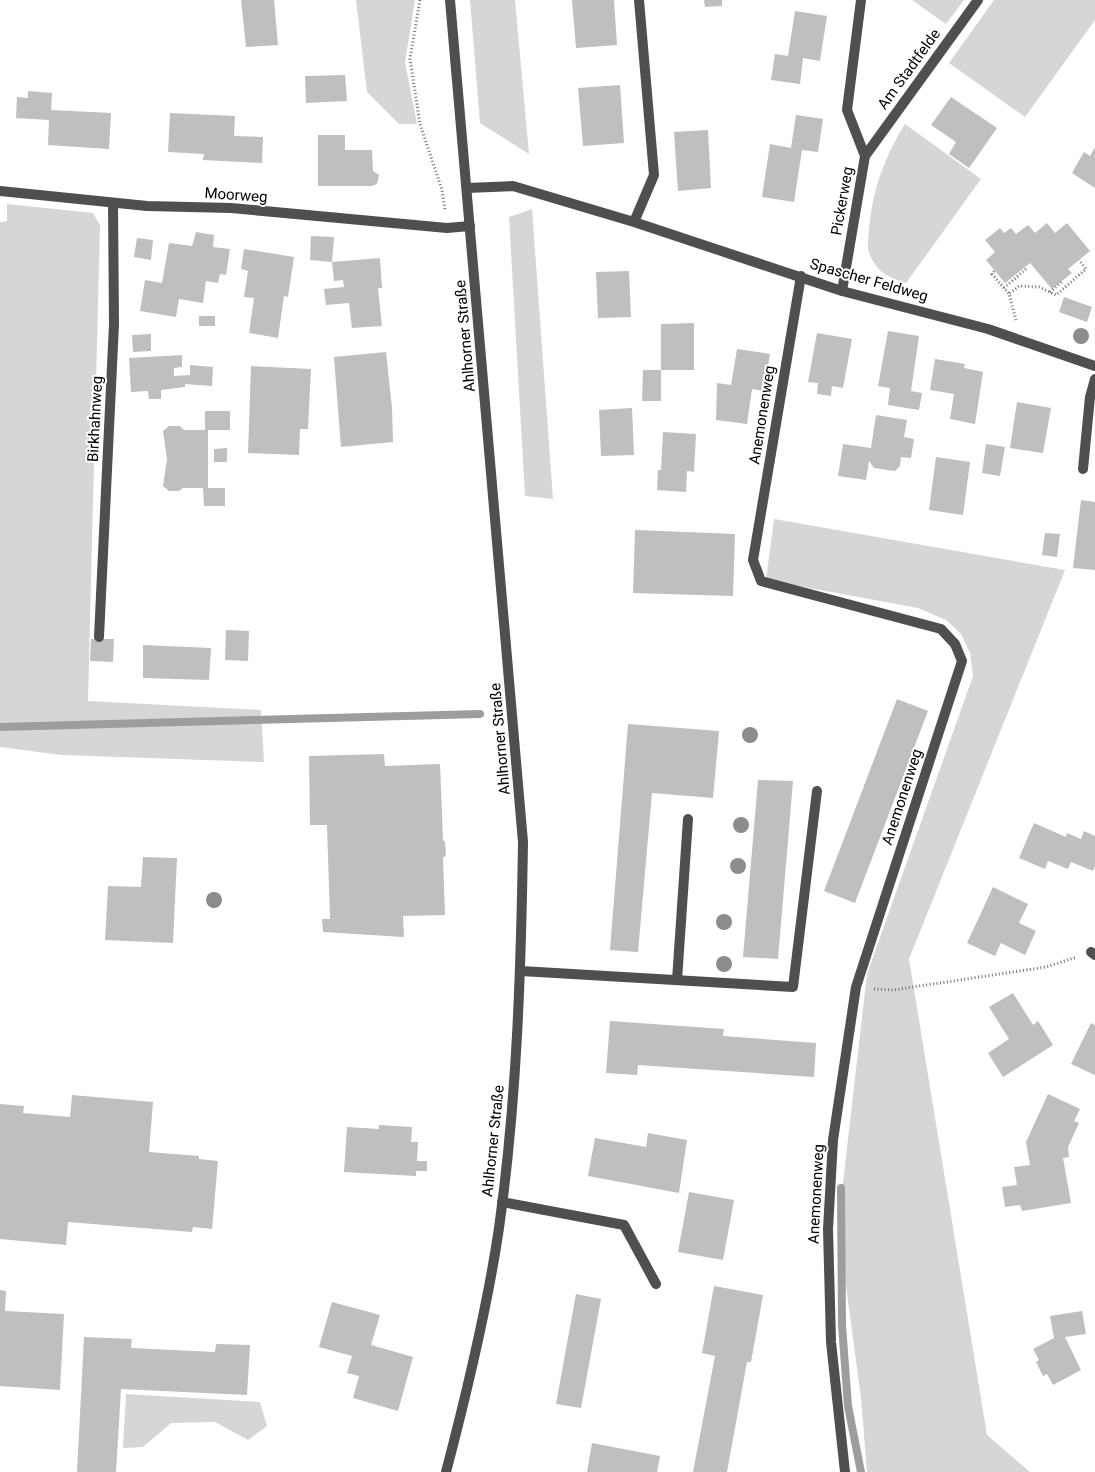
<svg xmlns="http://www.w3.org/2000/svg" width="1095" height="1472" viewBox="0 0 1095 1472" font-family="Roboto,sans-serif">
<rect width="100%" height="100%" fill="#fff"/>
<path fill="#d6d6d6" d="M356,0H415L405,62L417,124H399L367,92Z
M470,0H515L529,154L480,123Z
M912,0H964L946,24Z
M994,0H1095V20L1025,117L949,63Z
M905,124L981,179L906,283C886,277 874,270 868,249C869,202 880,164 905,124Z
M7,204L93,213L100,225L88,701L261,710L264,762L61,755L0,747V222L7,221Z
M532,209L553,499L525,496L509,217Z
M774,519L1065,570L909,959L987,1435L1030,1472H867L861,1398L838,1226L867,974L973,676L970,653L961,634L946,620L918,608L766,580Z
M126,1394L260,1402L267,1426L248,1440L215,1422L171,1423L143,1447L123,1448Z"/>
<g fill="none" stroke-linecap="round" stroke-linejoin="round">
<path stroke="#9d9d9d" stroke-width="8" d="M0,727L480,714
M841,1188L842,1325L848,1406L861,1472"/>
</g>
<path fill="#bfbfbf" d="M241,0H274L278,45L246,47Z
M572,0H614L617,45L576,48Z
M704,0H722V6L705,7Z
M795,11L827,16L820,61L803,58L800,84L771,80L775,54L788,56Z
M345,75L347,101L306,103L305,76Z
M620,85L624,143L583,146L578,88Z
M28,91L52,93L51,110L111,113L109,149L48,145L49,120L16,118L17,97L28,98Z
M951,97L997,128L969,168L949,154L956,142L931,125Z
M170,113L235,116L234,136L263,137L262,163L203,160L204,154L168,152Z
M796,115L823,119L818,152L802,150L794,202L762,197L770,144L791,148Z
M708,130L711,188L678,191L674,132Z
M318,135H345V150H372L373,171L379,175L377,184L372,186H318Z
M1095,147V188L1072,173L1084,152L1090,156Z
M1047,223L1055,233L1067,223L1090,251L1068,269L1072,273L1052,289L1030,263L1005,283L986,260L995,252L985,240L1000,228L1004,233L1011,228L1016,234L1028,225L1035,233Z
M196,232L214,235L213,247L230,249L226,275L220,274L218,283L206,281L203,303L179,299L176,317L140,311L145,280L162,283L169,243L192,246Z
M311,236L334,237L332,262L380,258L382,288H378L382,326L352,328L349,303L326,305L324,289L344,287L343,280L334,281L332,262L310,260Z
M137,238L153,240L151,260L134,257Z
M244,249L294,257L288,297L284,296L278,338L249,333L254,298L244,297L248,271L241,269Z
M629,271L631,317L598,318L596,272Z
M1064,297L1092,307L1087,322L1059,312Z
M199,316H215V326H199Z
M694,323V370H661V401H642L643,370H661V324Z
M888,331L919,336L911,391L922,393L919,410L888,405L890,388L878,386Z
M817,333L852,339L843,388L832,386L831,396L817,394L818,383L808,382Z
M151,334V351L133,352L132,335Z
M737,349L770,354L764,391L752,389L747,424L716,420L717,383L731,385Z
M386,352L392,408L393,442L341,447L334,357Z
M182,355V367L174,368V376L190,375V365L213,367L212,386L185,384V387L161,390V399H149L148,391L131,392L129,358Z
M935,359L965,364L964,368L983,372L975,424L950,419L954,394L930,390Z
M251,366L311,369L308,429H300L299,455L248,453Z
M1017,402L1051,408L1043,453L1010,448Z
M632,408L634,455L601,456L599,410Z
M205,411H230V430H208V488H225V506H204L203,488H183L179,491H169L163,486L167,459L163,431L169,426H180L184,430H205Z
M876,415L907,420L904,437L914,439L911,458L901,457L900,466L895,471L874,468L869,461L866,480L838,476L843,444L871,448Z
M663,432L696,434L694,472L687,471L686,492L657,490L658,470H661Z
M986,444L1005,447L1000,476L982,473Z
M227,448V462H214V449Z
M936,457L970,462L963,515L929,510Z
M1081,500L1095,502V570L1073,568Z
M635,530L735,534L733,596L633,593Z
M1045,533L1060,534L1057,557L1042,555Z
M226,630L249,631L248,661L225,660Z
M91,639H114L113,662L90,661Z
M143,645L211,648L209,680L143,678Z
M897,699L928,711L855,903L824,891Z
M628,724L719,731L713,798L652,793L638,952L610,950Z
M384,754L385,766L440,764L443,840L445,842L446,855L443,858L445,915L403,916L404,937L323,932L322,919H330L327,825H310L309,756Z
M758,780L793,781L778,959L743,957Z
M1034,823L1066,837L1067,833L1081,839L1084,831L1095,836V866L1093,871L1071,862L1068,869L1048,861L1045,869L1019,858Z
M143,857L177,858L173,943L105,940L108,886L141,887Z
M993,887L1028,904L1019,923L1036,931L1025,955L1001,943L995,956L967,943Z
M1013,993L1033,1025L1038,1021L1053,1045L1003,1077L988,1053L1009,1039L989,1007Z
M610,1021L724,1029L723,1036L816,1043L814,1077L638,1065L637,1075L606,1073Z
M1091,1023L1095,1025V1075L1071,1064Z
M1048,1094L1080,1109L1074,1121L1079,1123L1068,1147L1069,1157L1063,1158L1071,1203L1022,1211L1020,1205L1005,1207L1002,1187L1017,1185L1014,1167L1030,1165L1026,1142Z
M72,1095L153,1102L149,1152L199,1156V1159L218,1161L212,1229L193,1227L192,1232L68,1222L66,1245L0,1239V1104L24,1106L23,1113L70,1117Z
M379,1125L412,1127L411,1142H418L417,1161H427V1171H416V1176L344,1172L347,1127L379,1129Z
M648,1133L687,1140L679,1193L588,1176L595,1138L646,1147Z
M689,1192L734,1200L723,1260L678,1252Z
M714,1286L763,1295L751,1362H747L727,1472H693L715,1356L702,1353Z
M0,1290L6,1291L5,1311L64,1314L60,1390L0,1386Z
M576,1294L601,1299L581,1408L556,1404Z
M332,1302L380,1315L371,1345L413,1357L398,1411L353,1398L359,1376L347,1373L352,1356L319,1347Z
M1082,1311L1086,1334L1065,1337L1081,1370L1053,1385L1047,1374L1043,1376L1036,1362L1039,1360L1033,1349L1054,1338L1050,1316Z
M84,1337L132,1339L131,1348L215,1352L216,1344L250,1345L247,1395L121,1389L116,1472H77Z
M592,1443L660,1456L657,1472H587Z"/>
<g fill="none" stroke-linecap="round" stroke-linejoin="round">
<path stroke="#717171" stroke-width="3" stroke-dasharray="1 2.5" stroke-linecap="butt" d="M420,0L410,59L420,124L442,190L445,211
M994,271L992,274L1009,294
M1004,288L1027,268
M1050,292L1063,281
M1016,320L1009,294L1019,286L1039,287L1056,295L1086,269L1079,260
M874,989L893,990L1046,967L1077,957"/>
<path stroke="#4f4f4f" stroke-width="10" d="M1083,469L1090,397L1095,379
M521,971L793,987L817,791
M677,980L688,819
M502,1202L624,1225L656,1284"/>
<path stroke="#4f4f4f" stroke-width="10" d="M865,156L978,0
M467,188L513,186L634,222L842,291L988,329L1095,366
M0,191L147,206L231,208L447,228L470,226
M634,222L654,175L639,0
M801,276L753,560L761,581L941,629L955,644L962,661L856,987L833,1140L828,1229L831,1342L845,1472
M842,291L865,156L847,110L861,0
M99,637L114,324L113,203
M1091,952L1095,955"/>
<path stroke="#4f4f4f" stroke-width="10" d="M446,1472C467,1392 487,1310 499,1228C517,1100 521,971 523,842L450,0"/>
</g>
<g fill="#8c8c8c">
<circle cx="1081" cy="336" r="8"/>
<circle cx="750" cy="735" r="8"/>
<circle cx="741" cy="825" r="8"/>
<circle cx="738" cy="866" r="8"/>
<circle cx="214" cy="900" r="8"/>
<circle cx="724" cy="922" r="8"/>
<circle cx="724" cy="964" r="8"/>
</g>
<g text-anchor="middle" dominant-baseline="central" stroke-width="4" stroke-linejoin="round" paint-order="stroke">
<g font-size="15" fill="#000" stroke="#fff">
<text transform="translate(909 69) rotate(-54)">Am Stadtfelde</text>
<text transform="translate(236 195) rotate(4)">Moorweg</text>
<text transform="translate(842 201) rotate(-80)">Pickerweg</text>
<text transform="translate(869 280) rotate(16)">Spascher Feldweg</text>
<text transform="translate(465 336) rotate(-95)">Ahlhorner Straße</text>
<text transform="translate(762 415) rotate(-81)">Anemonenweg</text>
<text transform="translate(95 419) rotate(-87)">Birkhahnweg</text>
<text transform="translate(500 739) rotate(-95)">Ahlhorner Straße</text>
<text transform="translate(902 797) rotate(-72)">Anemonenweg</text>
<text transform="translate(493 1141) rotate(-84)">Ahlhorner Straße</text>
<text transform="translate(816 1194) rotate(-87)">Anemonenweg</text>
</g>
</g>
</svg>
